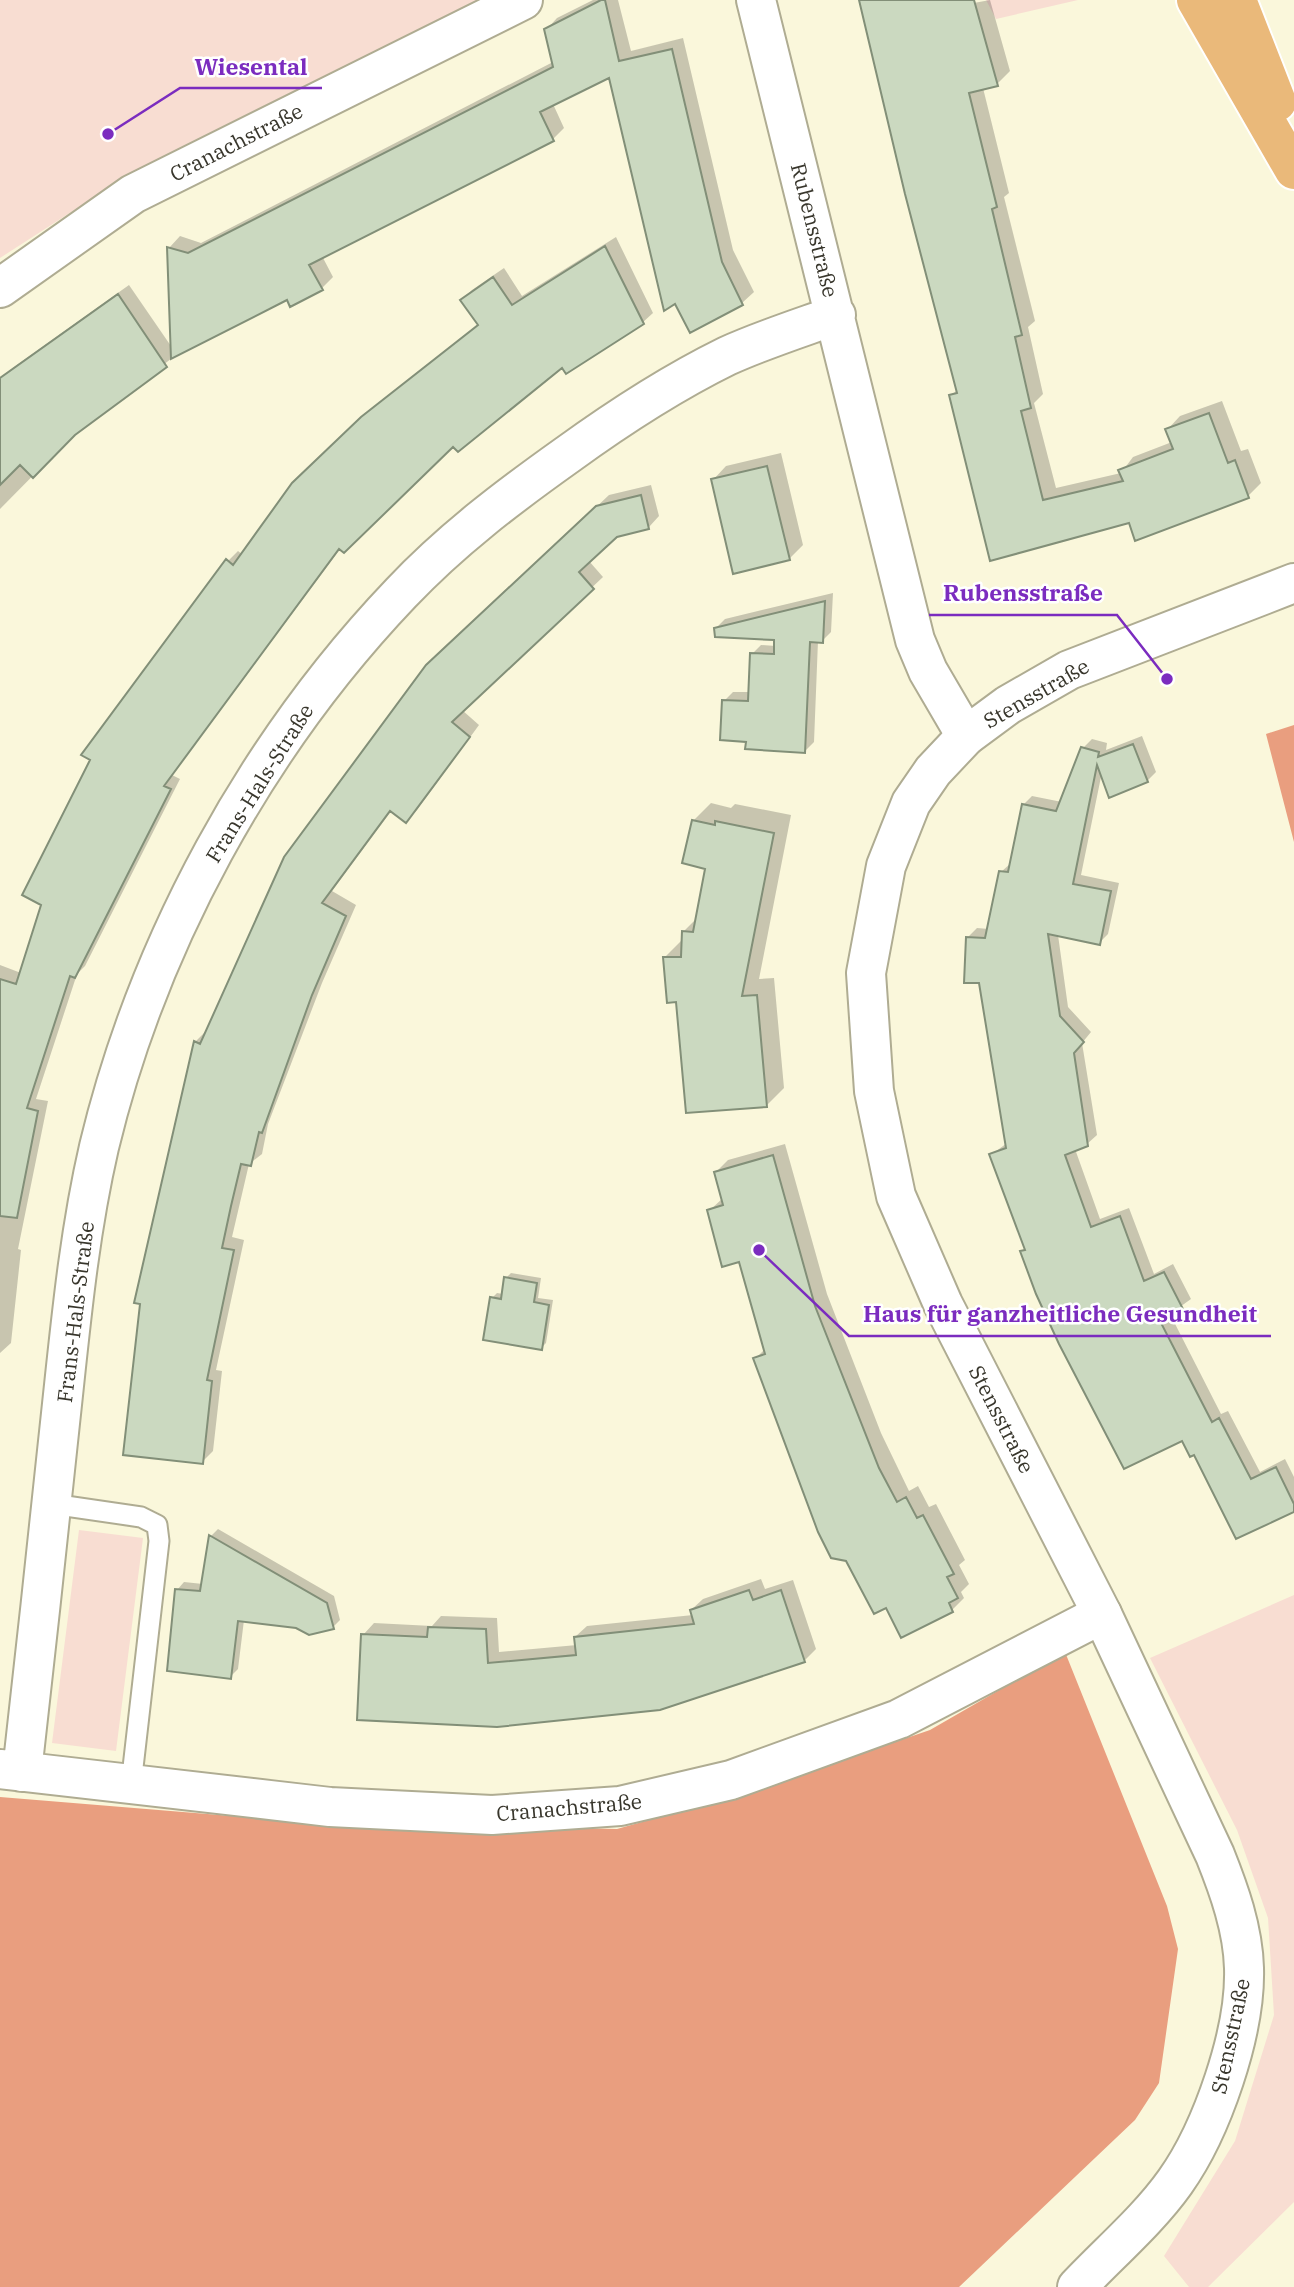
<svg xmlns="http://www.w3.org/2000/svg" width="1294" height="2287" viewBox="0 0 1294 2287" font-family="'IBM Plex Serif',serif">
<rect width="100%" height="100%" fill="#faf7db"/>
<path fill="#f8ddd2" d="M0,0H478L318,84L113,185L0,258Z
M986,0H1078L996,19Z
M79,1530L143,1538L116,1751L52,1743Z
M1294,1595V2202L1208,2287H1189L1164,2256L1235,2141L1274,2015L1268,1918L1237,1830L1150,1658Z"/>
<path fill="#e99e7f" d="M1294,725V842L1266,734Z
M1065,1652L1167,1906L1178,1949L1159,2083L1135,2120L959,2287H0V1797L304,1822L617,1829L752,1791L930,1730Z"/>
<path fill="#0003" d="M593,0H618L631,51L683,38L733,250L754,292L742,303L691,330L611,75L553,104L564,128L553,139L322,256L333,277L321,289L287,298L176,355L75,433L0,509V381L14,367L129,285L173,349L169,248L180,236L201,243L553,62L546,30L557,18Z
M861,0H962L963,5L990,0L1010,71L997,84L983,88L1009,193L1004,197L1035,321L1028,327L1043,394L1034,403L1056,488L1121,473L1133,457L1172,442L1167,430L1180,416L1222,401L1241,451L1248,449L1261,483L1248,496L1130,521L991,558L951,396L958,389Z
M616,237L653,313L642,323L563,366L454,445L341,548L172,775L180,779L85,966L77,974L36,1099L48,1101L18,1249L21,1250L11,1343L0,1353V965L21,973L228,561L238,551L243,555L293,484L373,407L480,323L462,300L472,290L504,268L522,296Z
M781,453L803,545L789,559L713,480L726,466Z
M651,485L659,516L649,527L616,535L589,561L603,577L462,710L479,725L417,810L406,821L392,810L332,891L356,905L322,983L268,1124L262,1154L249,1164L232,1237L244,1240L216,1370L222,1371L213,1451L202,1462L195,1042L206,1031L427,666L609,495Z
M833,593L831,632L822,641H818L814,742L805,751L748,740L724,701L733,692H750L752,654L761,645L776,646V639L716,628L725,619Z
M1142,736L1156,772L1147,781L1102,772L1081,875L1119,883L1108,934L1099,943L1058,935L1068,1007L1091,1032L1082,1043L1097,1135L1087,1144L1075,1149L1100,1219L1129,1208L1154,1274L1173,1264L1191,1299L1170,1314L1221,1414L1228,1411L1260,1472L1285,1459L1294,1477V1510L1195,1452L1022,1252L1026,1248L991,1155L1007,1143L981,982L968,937L977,928L989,929L1001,872L1011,863L1023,805L1032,796L1062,802L1083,748L1092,739L1107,743L1106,750Z
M711,803L731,808L735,804L791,815L759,979L774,978L784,1088L766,1106L677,1000L665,957L683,939L684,931L698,917L707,867L693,821Z
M785,1144L827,1294L881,1433L909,1491L918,1486L929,1507L936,1504L965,1560L959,1565L969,1584L961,1592L964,1598L952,1610L755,1359L765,1349L740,1259L709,1211L723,1198L716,1172L728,1160Z
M511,1273L541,1278L538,1298L553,1300L546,1343L541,1348L492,1298L497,1293L503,1294L506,1278Z
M218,1529L334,1596L340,1620L333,1627H297L244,1620L238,1669L230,1677L177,1590L184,1582L203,1584L211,1536Z
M761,1579L765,1589L793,1580L816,1649L804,1661L659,1708L363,1635L374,1623L432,1626L441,1616L497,1618L499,1652L577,1645L575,1637L587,1626L693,1615L691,1610L703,1599Z"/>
<path fill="#cbd9c0" stroke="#828f78" stroke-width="2" d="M601,0H605L619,61L672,49L722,262L743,305L690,333L675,304L664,311L609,78L540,112L554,141L309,265L323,290L290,307L287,300L171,359L167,247L188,253L553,67L544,29Z
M859,0H974L998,86L969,93L997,207L992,209L1022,335L1015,337L1031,408L1021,411L1043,500L1123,481L1118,470L1173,449L1165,429L1209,413L1228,463L1235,460L1249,498L1135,541L1129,523L990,561L949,395L957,393L905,194Z
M605,246L644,324L566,374L562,368L458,452L453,447L344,553L339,549L164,786L171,789L75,978L70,976L27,1108L38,1111L17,1218L0,1216V979L16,984L41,905L22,895L90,760L81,755L226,559L233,565L292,483L361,417L478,325L460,300L493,277L512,305Z
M118,294L167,367L75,435L33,478L20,465L0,485V378Z
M767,466L790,560L733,574L711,479Z
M641,495L649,529L617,537L579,572L594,589L452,722L470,737L406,823L390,811L322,903L346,916L312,995L262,1133L259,1132L251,1166L241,1164L231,1206L222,1248L234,1250L207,1380L212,1381L203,1464L123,1455L140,1304L134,1303L194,1041L200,1044L284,857L426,665L596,506Z
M825,601L823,643L810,642L805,753L745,749L746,742L720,740L722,700L748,701L750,653L774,654V640L715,637L714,628Z
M1133,744L1148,782L1109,798L1097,765L1073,884L1111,891L1100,945L1048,934L1060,1016L1084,1042L1074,1053L1088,1146L1065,1155L1091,1227L1120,1216L1144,1281L1164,1272L1183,1309L1160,1321L1212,1422L1219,1418L1251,1479L1276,1467L1294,1504V1512L1236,1539L1194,1455L1190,1457L1182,1441L1124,1469L1059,1344L1036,1294L1020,1251L1025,1250L989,1154L1006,1148L979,983H964L966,937L985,938L999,871L1008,872L1022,804L1056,811L1081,747L1099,752L1098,757Z
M692,820L715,825V821L774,833L742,996L757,995L767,1107L686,1113L676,1002L667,1003L663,957H681L682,931L693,932L705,869L682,863Z
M773,1155L815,1306L879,1468L897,1502L906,1497L917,1518L923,1515L954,1574L947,1577L958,1598L949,1603L953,1612L901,1638L886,1608L874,1614L846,1561L831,1558L818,1532L753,1358L765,1354L739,1262L722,1267L707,1210L723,1205L714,1172Z
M504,1277L537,1283L534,1302L549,1305L542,1350L483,1340L490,1297L501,1299Z
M209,1535L327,1603L334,1629L309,1635L296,1628L238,1621L231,1679L167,1671L175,1589L200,1591Z
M749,1590L753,1600L781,1590L805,1662L660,1710L497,1727L357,1720L361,1634L427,1637L428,1627L486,1629L488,1663L576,1655L574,1637L694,1624L690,1610Z"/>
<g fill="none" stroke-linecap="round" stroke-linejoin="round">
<g stroke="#afac92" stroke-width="23">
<path id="service" d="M52,1504L141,1517L157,1525L159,1541L131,1785"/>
</g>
<g stroke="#afac92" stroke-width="42">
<path id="minor" d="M756,0L915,640L928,671L966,736
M0,288L133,194L523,0
M0,1769L330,1807L492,1815L620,1806L731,1780L899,1719L1102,1614
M22,1772C35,1656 48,1539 60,1423C70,1331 78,1238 99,1147C148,943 256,745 401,593C451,540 508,497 567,455C618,418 670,384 727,356C762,340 800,328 836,315"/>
</g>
<g stroke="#afac92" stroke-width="42">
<path id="tertiary" d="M1077,2287C1109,2253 1148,2220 1175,2182C1212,2130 1246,2032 1244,1968C1243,1929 1229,1890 1215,1855L1102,1614L943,1304L896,1196L874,1091L866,973L886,866L911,803L933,771L966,736L1008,705L1069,670L1294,583"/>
</g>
<g stroke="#fff" stroke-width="42">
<path id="motorway" d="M1196,0L1294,170
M1237,0L1277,102"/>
</g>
<use href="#service" stroke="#fff" stroke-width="19"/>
<use href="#minor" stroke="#fff" stroke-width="38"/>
<use href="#tertiary" stroke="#fff" stroke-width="38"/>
<use href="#motorway" stroke="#eab97a" stroke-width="38"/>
</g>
<g text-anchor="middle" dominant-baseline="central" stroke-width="5" stroke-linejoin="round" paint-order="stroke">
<g font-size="21" fill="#38362c" stroke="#fff">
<text transform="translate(236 142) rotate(-27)">Cranachstraße</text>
<text transform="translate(815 230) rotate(76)">Rubensstraße</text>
<text transform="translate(1036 693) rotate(-30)">Stensstraße</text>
<text transform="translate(259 783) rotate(-58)">Frans-Hals-Straße</text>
<text transform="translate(75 1312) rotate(-83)">Frans-Hals-Straße</text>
<text transform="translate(1002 1419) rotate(63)">Stensstraße</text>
<text transform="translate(569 1807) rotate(-5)">Cranachstraße</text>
<text transform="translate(1230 2036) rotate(-78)">Stensstraße</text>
</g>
</g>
<path fill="none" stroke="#7b2cbf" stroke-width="2.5" d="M108 134L180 88H322M1167 679L1117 615H929M759 1250L849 1336H1271"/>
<g fill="#7b2cbf" stroke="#fff" stroke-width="2.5">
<circle cx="108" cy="134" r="7"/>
<circle cx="1167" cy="679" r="7"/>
<circle cx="759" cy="1250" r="7"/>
</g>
<g font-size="23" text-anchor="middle" font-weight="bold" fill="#7b2cbf" stroke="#fff" stroke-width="5" stroke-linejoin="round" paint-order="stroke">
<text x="251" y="75">Wiesental</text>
<text x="1023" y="601">Rubensstraße</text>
<text x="1060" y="1322">Haus für ganzheitliche Gesundheit</text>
</g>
</svg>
